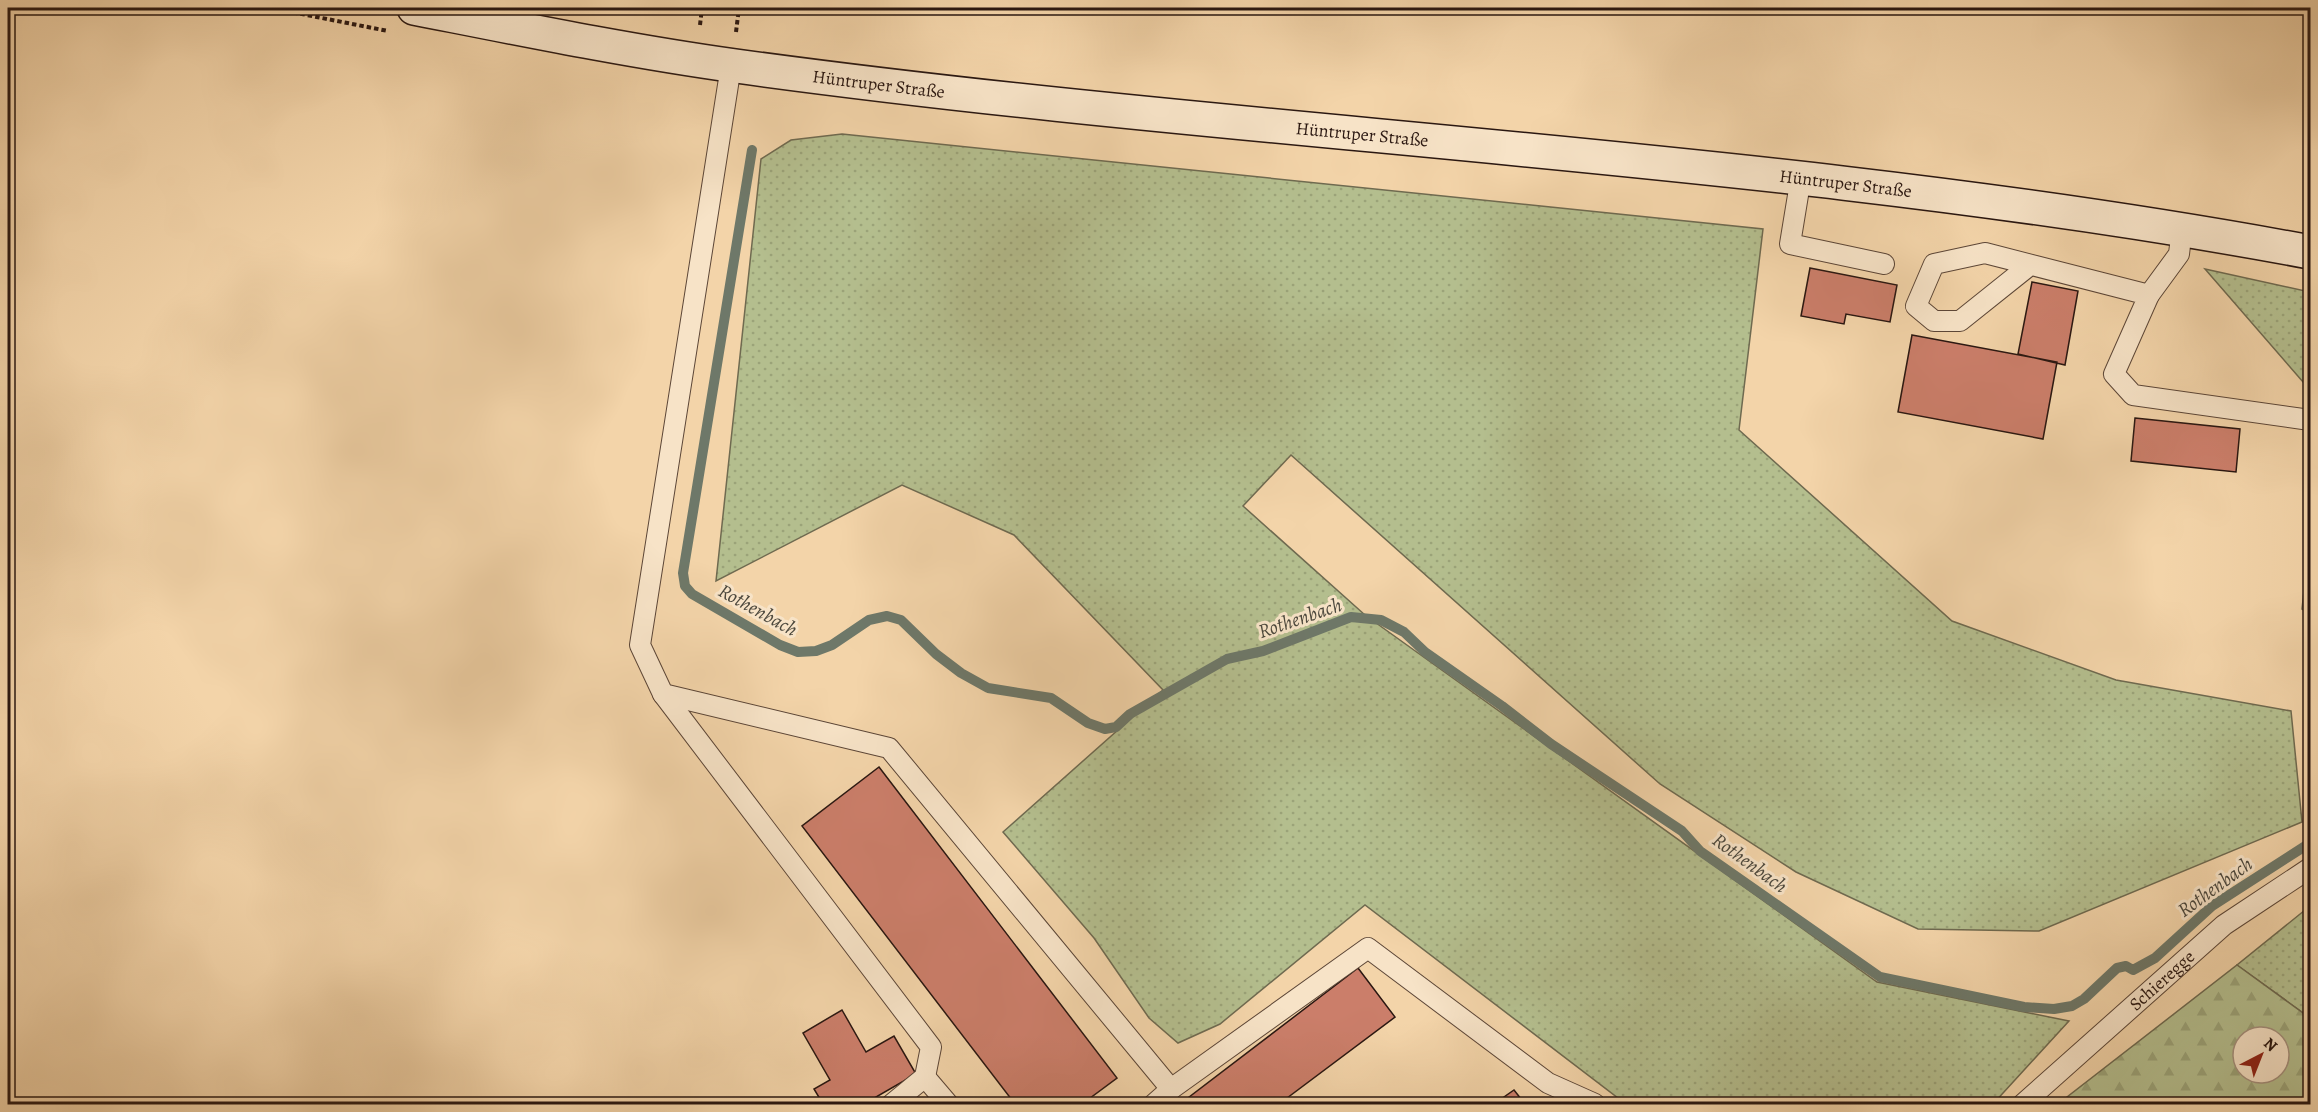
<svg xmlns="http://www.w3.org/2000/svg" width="2318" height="1112" viewBox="0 0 2318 1112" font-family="Alegreya,serif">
<defs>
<pattern id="grass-dots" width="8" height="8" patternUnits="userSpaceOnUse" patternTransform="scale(1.5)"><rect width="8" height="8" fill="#b4be8e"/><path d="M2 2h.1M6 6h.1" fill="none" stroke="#9ba379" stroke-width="1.8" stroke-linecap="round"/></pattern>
<pattern id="forest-firs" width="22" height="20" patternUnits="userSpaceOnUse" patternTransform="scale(1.5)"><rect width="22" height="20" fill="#b4be8e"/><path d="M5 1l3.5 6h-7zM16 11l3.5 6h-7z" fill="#9ba379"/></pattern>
</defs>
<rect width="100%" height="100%" fill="#f3d4a9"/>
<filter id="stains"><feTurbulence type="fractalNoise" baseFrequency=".00333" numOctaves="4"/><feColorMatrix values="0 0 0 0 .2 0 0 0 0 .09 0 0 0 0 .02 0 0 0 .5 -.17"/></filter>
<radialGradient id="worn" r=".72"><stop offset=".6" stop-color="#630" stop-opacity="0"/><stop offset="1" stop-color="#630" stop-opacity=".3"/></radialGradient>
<path fill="url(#grass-dots)" stroke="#6f6a50" stroke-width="1.5" d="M842,134L1763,229L1739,430L1952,621L2116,680L2291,711L2302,822L2039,931L1918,929L1796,872L1660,784L1291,455L1243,506L1365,615L1877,982L2069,1021L1993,1104H1631L1622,1101L1365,905L1220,1024L1178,1043L1149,1018L1094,938L1003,832L1163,690L1014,535L902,485L716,581L761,159L791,140Z
M2205,269L2310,292V390Z
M2310,535V614L2302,609Z
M2310,906V1018L2237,965Z"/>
<path fill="url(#forest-firs)" stroke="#6f6a50" stroke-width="1.5" fill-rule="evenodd" d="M2237,965L2310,1018V1104H2058ZM2243,1037H2279V1073H2243Z"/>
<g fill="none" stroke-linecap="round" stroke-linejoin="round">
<path stroke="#6e7869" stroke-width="10" d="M752,150L683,573L685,586L692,594L780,645L798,652L816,651L832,645L869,620L887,616L901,620L936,654L961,673L988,688L1051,698L1088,723L1105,729L1116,727L1130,714L1227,659L1263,651L1351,617L1381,620L1404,632L1425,652L1502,706L1551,744L1682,831L1700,851L1880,977L2024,1007L2054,1009L2072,1006L2084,999L2117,968L2126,966L2133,970L2155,958L2212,906L2310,843"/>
</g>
<path fill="#cb7e6a" stroke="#2a1711" stroke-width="1.5" d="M1810,268L1897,285L1890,322L1846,314L1844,324L1801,316Z
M2032,282L2078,291L2065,365L2018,354Z
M1912,335L2057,362L2043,439L1898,412Z
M2135,418L2240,429L2236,472L2131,461Z
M879,767L1117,1078L1082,1104H1015L802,826Z
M1358,968L1395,1017L1279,1104H1180Z
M842,1010L866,1052L894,1036L916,1074L864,1104H823L814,1089L830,1080L803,1033Z
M1514,1090L1525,1104H1494Z"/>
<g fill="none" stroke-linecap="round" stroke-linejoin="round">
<g stroke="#5c4637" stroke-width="22">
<g id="lane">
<path d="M731,66L640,645L663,694L889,748L1171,1089"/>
<path d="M1801,177L1790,244L1884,264"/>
<path d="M2030,265L1960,321H1934L1916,306L1934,264L1985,253L2149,295L2114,374L2133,395L2310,420"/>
<path d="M2149,295L2179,254L2182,228"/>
<path d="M663,694L931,1047L925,1077L892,1104"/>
<path d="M925,1077L948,1104"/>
<path d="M1154,1104L1171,1089L1368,948L1548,1083L1595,1104"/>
<path id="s1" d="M2023,1104L2224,925L2310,868"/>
</g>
</g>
<g stroke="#2a1711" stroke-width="36">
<g id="secondary">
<path id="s2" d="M414,8C521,29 628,51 736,66C1260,138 1790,155 2310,252"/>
</g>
</g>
<path stroke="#2a1711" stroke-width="4" stroke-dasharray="4.5 3" stroke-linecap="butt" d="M271,8L388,31
M700,25L702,8
M736,32L739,8"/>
<use href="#lane" stroke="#f7e3c7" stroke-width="20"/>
<use href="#secondary" stroke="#f7e3c7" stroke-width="33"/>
</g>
<g text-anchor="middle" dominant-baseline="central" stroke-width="6" stroke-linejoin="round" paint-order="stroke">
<g font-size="18" fill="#2a1711" stroke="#f7e3c7">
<text stroke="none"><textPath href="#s2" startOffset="471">Hüntruper Straße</textPath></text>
<text stroke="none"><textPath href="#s2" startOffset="957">Hüntruper Straße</textPath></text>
<text stroke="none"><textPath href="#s2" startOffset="1443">Hüntruper Straße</textPath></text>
<text stroke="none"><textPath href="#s1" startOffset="186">Schieregge</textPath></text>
</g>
<g font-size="20" font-style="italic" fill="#4c483d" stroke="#f7e3c7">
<text transform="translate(758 610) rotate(29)">Rothenbach</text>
<text transform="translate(1300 618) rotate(-19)">Rothenbach</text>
<text transform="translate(1750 863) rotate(36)">Rothenbach</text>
<text transform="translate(2215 887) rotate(-36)">Rothenbach</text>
</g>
</g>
<rect width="2318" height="1112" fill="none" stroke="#f3d4a9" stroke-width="30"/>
<rect x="9" y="9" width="2300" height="1094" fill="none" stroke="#2a1711" stroke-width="3"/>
<rect x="15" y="15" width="2288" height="1082" fill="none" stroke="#2a1711" stroke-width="1.5"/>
<g transform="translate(2261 1055) rotate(42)"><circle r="28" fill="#f7e3c7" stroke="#a5917e" stroke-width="1.5"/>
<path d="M0-4.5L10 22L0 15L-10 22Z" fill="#8f2418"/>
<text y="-9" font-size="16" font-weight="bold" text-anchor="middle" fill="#2a1711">N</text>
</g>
<rect width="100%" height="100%" filter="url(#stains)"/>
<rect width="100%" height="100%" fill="url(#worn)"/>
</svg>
